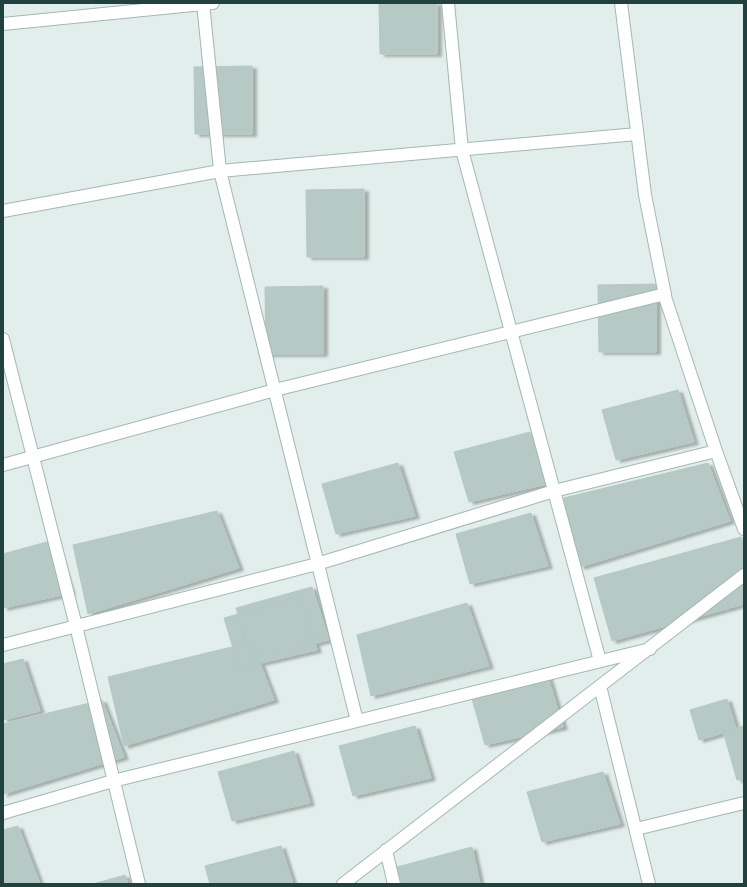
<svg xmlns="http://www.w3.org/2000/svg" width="747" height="887" viewBox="0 0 747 887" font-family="'Golos Text',sans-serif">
<defs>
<filter id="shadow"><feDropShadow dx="4.5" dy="2.5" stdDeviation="1" flood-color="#0004"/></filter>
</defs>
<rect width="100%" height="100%" fill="#e2eeeb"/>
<path fill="#b7c9c4" stroke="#b4c8c3" filter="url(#shadow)" d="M379,3H437V54H380Z
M252,66V134H195L194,67Z
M364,189V257H307L306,190Z
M656,284V352H599L598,285Z
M323,286V354H266L265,287Z
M678,390L694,442L616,460L602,410Z
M530,432L547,484L469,502L454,452Z
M398,463L415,516L336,534L322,484Z
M708,463L730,521L580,567L564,498Z
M217,511L239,568L88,614L73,545Z
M531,513L548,566L470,584L456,534Z
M741,537L744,549V604L612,641L594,578Z
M54,540L71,593L3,608V554Z
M312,587L329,640L250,658L236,608Z
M300,597L317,650L239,668L224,618Z
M467,603L489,666L371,696L357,635Z
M252,642L274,700L124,746L108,677Z
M23,659L40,711L3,720V664Z
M547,674L563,727L485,745L471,695Z
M727,699L736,729L699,740L690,710Z
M102,700L124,757L3,794V724Z
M415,726L431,778L353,796L339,746Z
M744,726V779L737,780L723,731Z
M294,751L310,803L232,821L218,772Z
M603,772L620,824L542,842L527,792Z
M18,826L40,884H3V830Z
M281,846L293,884H210L205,866Z
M472,847L480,884H402L397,867Z
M125,875L128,884H93Z"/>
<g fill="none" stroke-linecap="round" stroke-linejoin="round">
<g stroke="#a4b7b4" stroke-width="14">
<path id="minor" d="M203,3L220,171L357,721
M448,3L462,150L600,661
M621,3L645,195L666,300L716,451L744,529
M3,24L213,3
M3,211L220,171L637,134
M3,339L76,626L139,884
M3,465L275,390L665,294
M3,645L317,564L554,491L716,451
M600,686L649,884
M3,813L113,781L650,649
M636,829L744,803
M386,850L394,884
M343,884C476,780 611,679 744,575"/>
</g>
<use href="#minor" stroke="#fff" stroke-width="12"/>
</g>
<rect width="747" height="887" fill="none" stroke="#20413e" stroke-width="8"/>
</svg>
